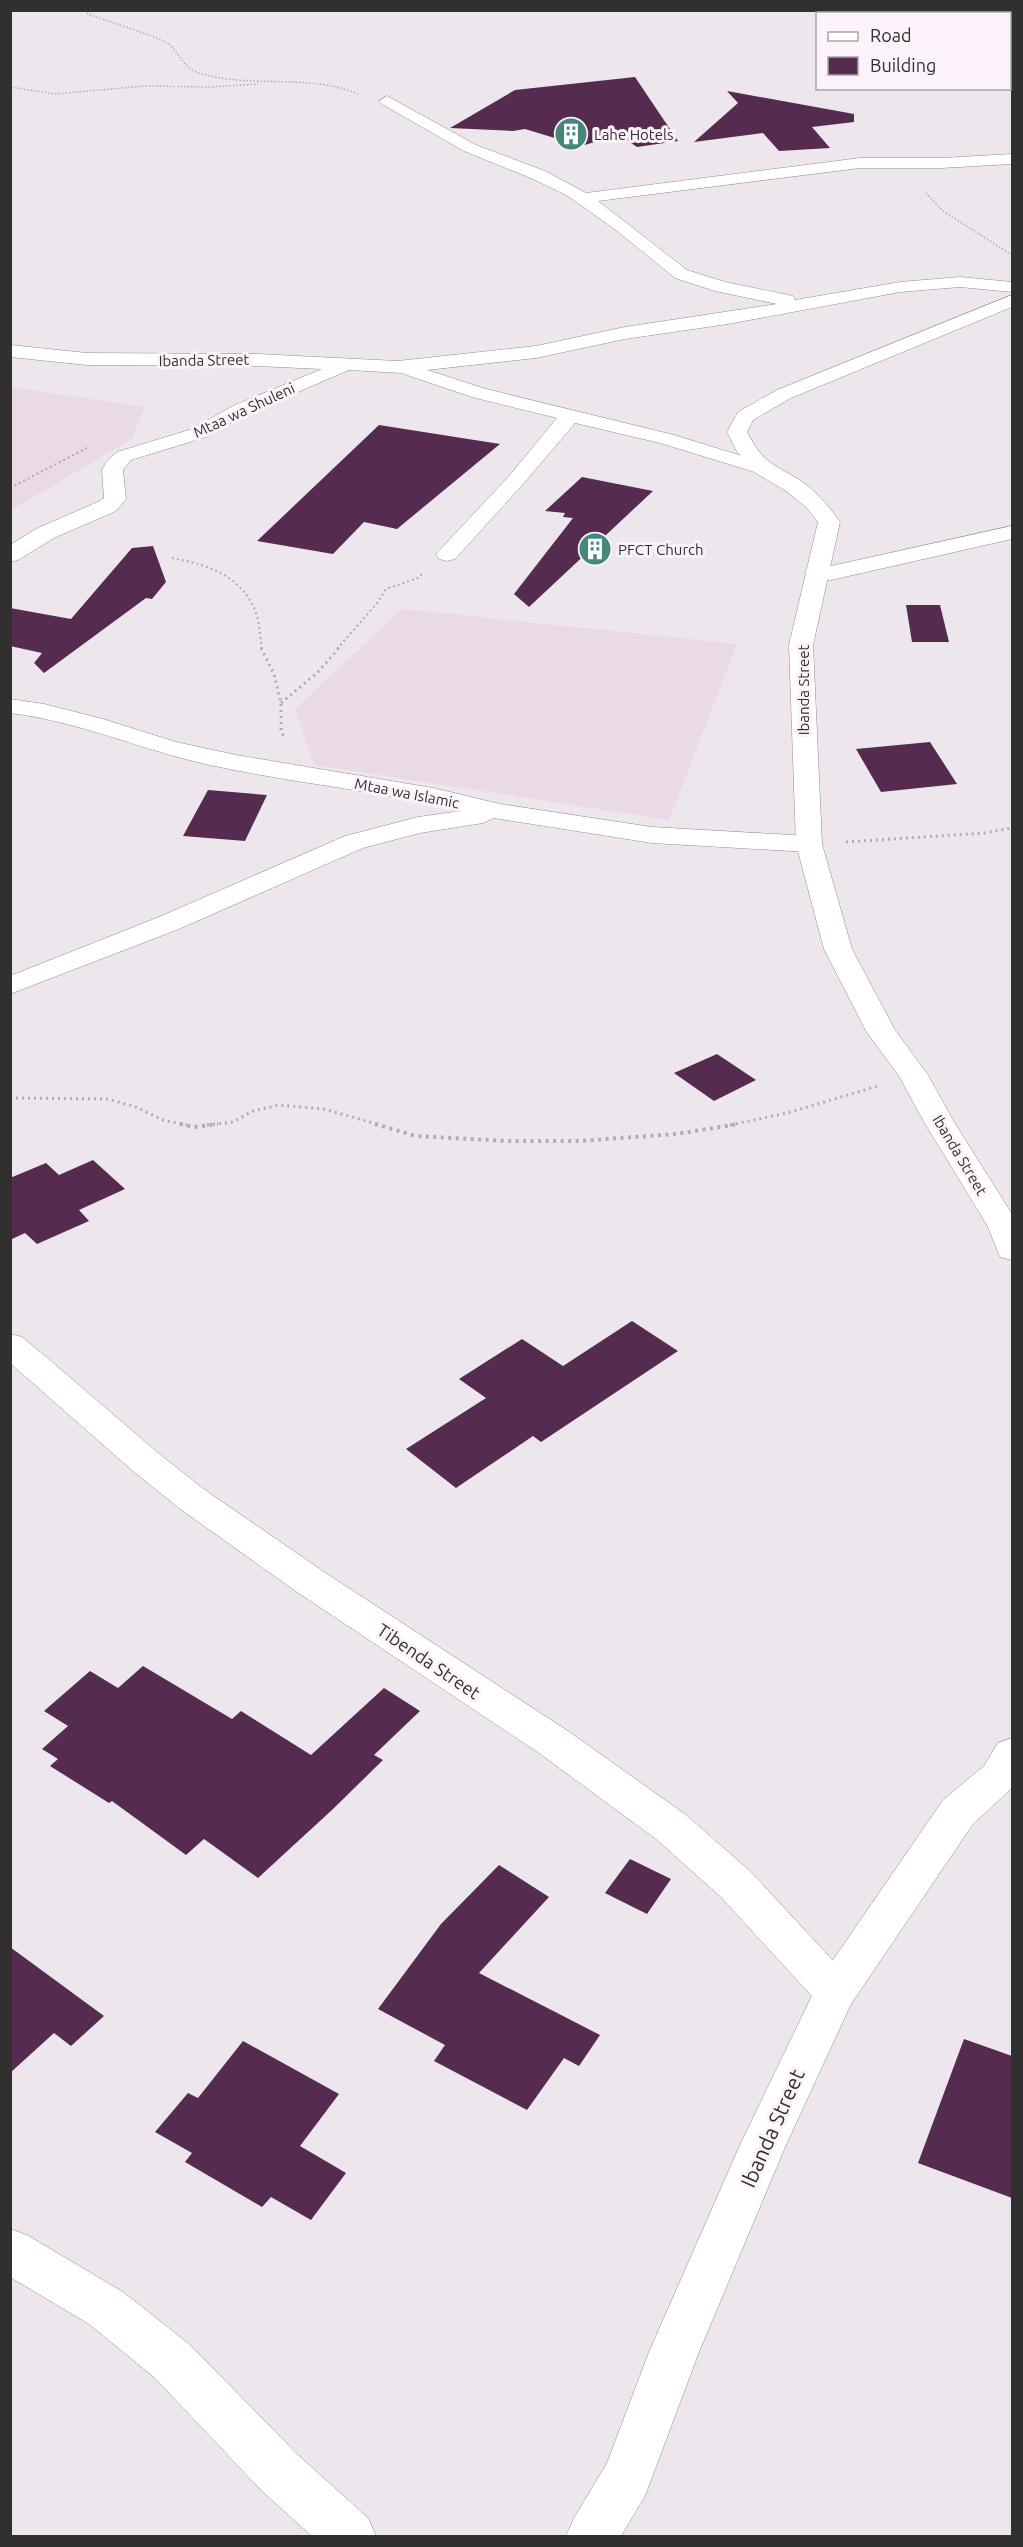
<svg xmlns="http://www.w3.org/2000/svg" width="1023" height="2547" viewBox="0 0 1023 2547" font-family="Ubuntu,sans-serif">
<rect width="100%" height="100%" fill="#eee6ed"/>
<path fill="#e9dae6" d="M10,387H11L145,407L132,439L11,510Z
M402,609L737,644L669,820L314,765L295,709Z"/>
<path fill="#552b50" d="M635,77L678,141L637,147L619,135L581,146L525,129L513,131L450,128L515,90Z
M727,91L854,114V122L812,127L830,148L779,151L763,133L694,142L738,103Z
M379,425L500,444L397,529L364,522L333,554L257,541Z
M582,477L653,491L529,607L514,594L573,518L563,517L565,513L545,511Z
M153,546L166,582L152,599L146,598L44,673L34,663L42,653L10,646V608L71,619L132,548Z
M906,605H940L949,642H912Z
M930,742L957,784L881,792L856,749Z
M208,790L267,795L245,841L183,836Z
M717,1054L756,1080L714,1101L674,1073Z
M93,1160L125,1189L79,1210L89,1221L37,1244L25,1233L10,1240V1178L46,1163L59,1175Z
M632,1321L678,1351L541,1442L533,1436L456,1488L406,1449L486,1398L459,1379L522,1339L563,1366Z
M143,1666L232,1719L241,1711L311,1755L384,1688L420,1711L374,1755L383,1760L333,1809L258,1878L204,1839L186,1855L112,1801L109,1803L50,1766L58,1759L42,1749L68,1726L44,1711L90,1671L118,1688Z
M630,1859L671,1879L647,1914L605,1893Z
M499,1865L549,1897L479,1973L600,2035L579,2066L564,2058L527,2110L434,2061L445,2045L378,2009L441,1924Z
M10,1947L104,2016L71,2046L54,2033L10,2073Z
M964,2039L1012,2056V2198L918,2163Z
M243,2041L339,2094L300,2146L346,2173L311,2220L271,2197L262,2207L185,2162L192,2153L155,2132L188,2093L198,2098Z"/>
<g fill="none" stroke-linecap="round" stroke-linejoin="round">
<g stroke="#938b91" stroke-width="1">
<path id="minor" d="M387,96L476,145L545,171L586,193L860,158H941L1012,154V164L941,168H860L598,201L687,270L725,282L793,296L795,300L900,282L960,277L1012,282V292L960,287L900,292L728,324L625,339L536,358L427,370L486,389L674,435L768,464L772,468L768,472L761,474L660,443L575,423L524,483L455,559L447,561L439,559L436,554L510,475L557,418L472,397L401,373L349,370L249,413L206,437L131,460L123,470L126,499L116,511L54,538L18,560L10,562V545L38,528L100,501L104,498L102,470L107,461L117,452L192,429L235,405L322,369L257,366L87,365L10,357V345L87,353L257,354L398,361L536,346L625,327L777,304L715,291L675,278L616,230L568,196L533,179L464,151L382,104L379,101Z
M1012,526V539L831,580L808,577L805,572L808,567L831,566Z
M10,699L44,704L103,719L176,742L236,755L433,788L500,804L652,827L809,836L818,838L822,844L818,850L809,852L652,843L494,818L483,823L420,833L363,848L179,929L10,994V976L159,917L345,836L418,817L461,811C377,790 290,783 205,764C140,749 77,721 10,713Z
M10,1334L22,1337L45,1356L158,1453L205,1490L324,1572L568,1731L686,1815L751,1872L850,1979L857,1992L850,2005L835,2011L820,2005L721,1897L656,1839L539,1753L297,1592L179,1508L133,1471L10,1363Z
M10,2229L27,2235L123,2292L189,2344L298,2455L368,2518L376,2536H312L262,2491L155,2378L89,2324L10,2277Z"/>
</g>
<g stroke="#938b91" stroke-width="1">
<path id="tertiary" d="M1012,295V307L791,398L753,420L747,432C765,466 772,462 801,481C817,492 829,506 840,522L813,645L822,844L852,949L895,1030L928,1075L954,1122L1012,1214V1260L1000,1257L987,1225L924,1122L899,1076L866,1031L824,949L796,844L789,645L818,522L807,508L786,491L754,472L736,450L727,432L738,412L777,390Z
M1012,1738V1788L973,1824L851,2004L786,2145L699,2352L645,2496L621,2536H566L574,2518L607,2463L649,2352L740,2145L820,1979L943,1800L984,1766L998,1743Z"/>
</g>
<path stroke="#b2abb1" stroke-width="1.5" stroke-dasharray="1.5 2" stroke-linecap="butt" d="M85,10L88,14C103,20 161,37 170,45C180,54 184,69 199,73C250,89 309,73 358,94
M822,10L834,14
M10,87L55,94L145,86L211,87L258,84
M926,193L943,211L1012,255"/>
<path stroke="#b2abb1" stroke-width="2" stroke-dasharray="2 3" stroke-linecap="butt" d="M10,488L87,448
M172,558C209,565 244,576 257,616C260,626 260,639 262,649
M337,649L378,602L386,589L418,578L423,573"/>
<path stroke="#b2abb1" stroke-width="3" stroke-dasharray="2 4" stroke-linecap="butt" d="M261,648L274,674L281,703V731L285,739
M281,703L317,673L339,648
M846,842L984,833L1012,828
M10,1098L108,1099L136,1107L163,1120L187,1125
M207,1125L233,1122L253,1111L279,1105L324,1109L380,1125
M730,1125L787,1113L878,1086"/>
<path stroke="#b2abb1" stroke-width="4" stroke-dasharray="3 4.5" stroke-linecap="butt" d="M180,1124L194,1127L218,1124
M375,1124L416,1136L506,1141H579L676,1134L739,1124"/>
<use href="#minor" fill="#fff" fill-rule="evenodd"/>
<use href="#tertiary" fill="#fff" fill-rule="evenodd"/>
</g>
<defs>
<g id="building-disc" transform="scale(1.725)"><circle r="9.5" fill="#44887d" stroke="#fcf3fa"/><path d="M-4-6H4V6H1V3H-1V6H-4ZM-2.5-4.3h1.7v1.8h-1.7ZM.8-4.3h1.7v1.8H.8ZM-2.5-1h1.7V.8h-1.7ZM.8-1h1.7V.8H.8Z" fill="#fff"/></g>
</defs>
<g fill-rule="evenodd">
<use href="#building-disc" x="571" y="134"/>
<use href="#building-disc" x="595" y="549"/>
</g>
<g text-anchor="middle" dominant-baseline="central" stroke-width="6" stroke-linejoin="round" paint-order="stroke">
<g font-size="15" fill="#322f31" stroke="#fcf3fa" text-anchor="start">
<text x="594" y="134">Lahe Hotels</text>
<text x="618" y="549">PFCT Church</text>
</g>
<g font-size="15" fill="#322f31" stroke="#fcf3fa">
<text transform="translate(204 360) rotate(-1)">Ibanda Street</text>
<text transform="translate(244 410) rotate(-25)">Mtaa wa Shuleni</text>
<text transform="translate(803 690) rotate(-90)">Ibanda Street</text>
<text transform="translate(407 793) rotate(11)">Mtaa wa Islamic</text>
<text transform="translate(960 1155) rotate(59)">Ibanda Street</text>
</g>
<g font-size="18" fill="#322f31" stroke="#fcf3fa">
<text transform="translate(429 1661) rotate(34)">Tibenda Street</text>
</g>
<g font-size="21" fill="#322f31" stroke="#fcf3fa">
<text transform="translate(772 2128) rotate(-66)">Ibanda Street</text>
</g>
</g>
<rect width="1023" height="2547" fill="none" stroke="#322f31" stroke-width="24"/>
<rect x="816" y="12" width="195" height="78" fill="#fcf3fa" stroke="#aba5aa" stroke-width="1.5"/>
<rect x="828" y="32" width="30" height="9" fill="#ffffff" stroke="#aba5aa" stroke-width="1.5"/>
<text x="870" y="42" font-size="18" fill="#322f31">Road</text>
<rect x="828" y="57" width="30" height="18" fill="#552b50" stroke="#aba5aa" stroke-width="1.5"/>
<text x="870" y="72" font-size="18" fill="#322f31">Building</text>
</svg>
